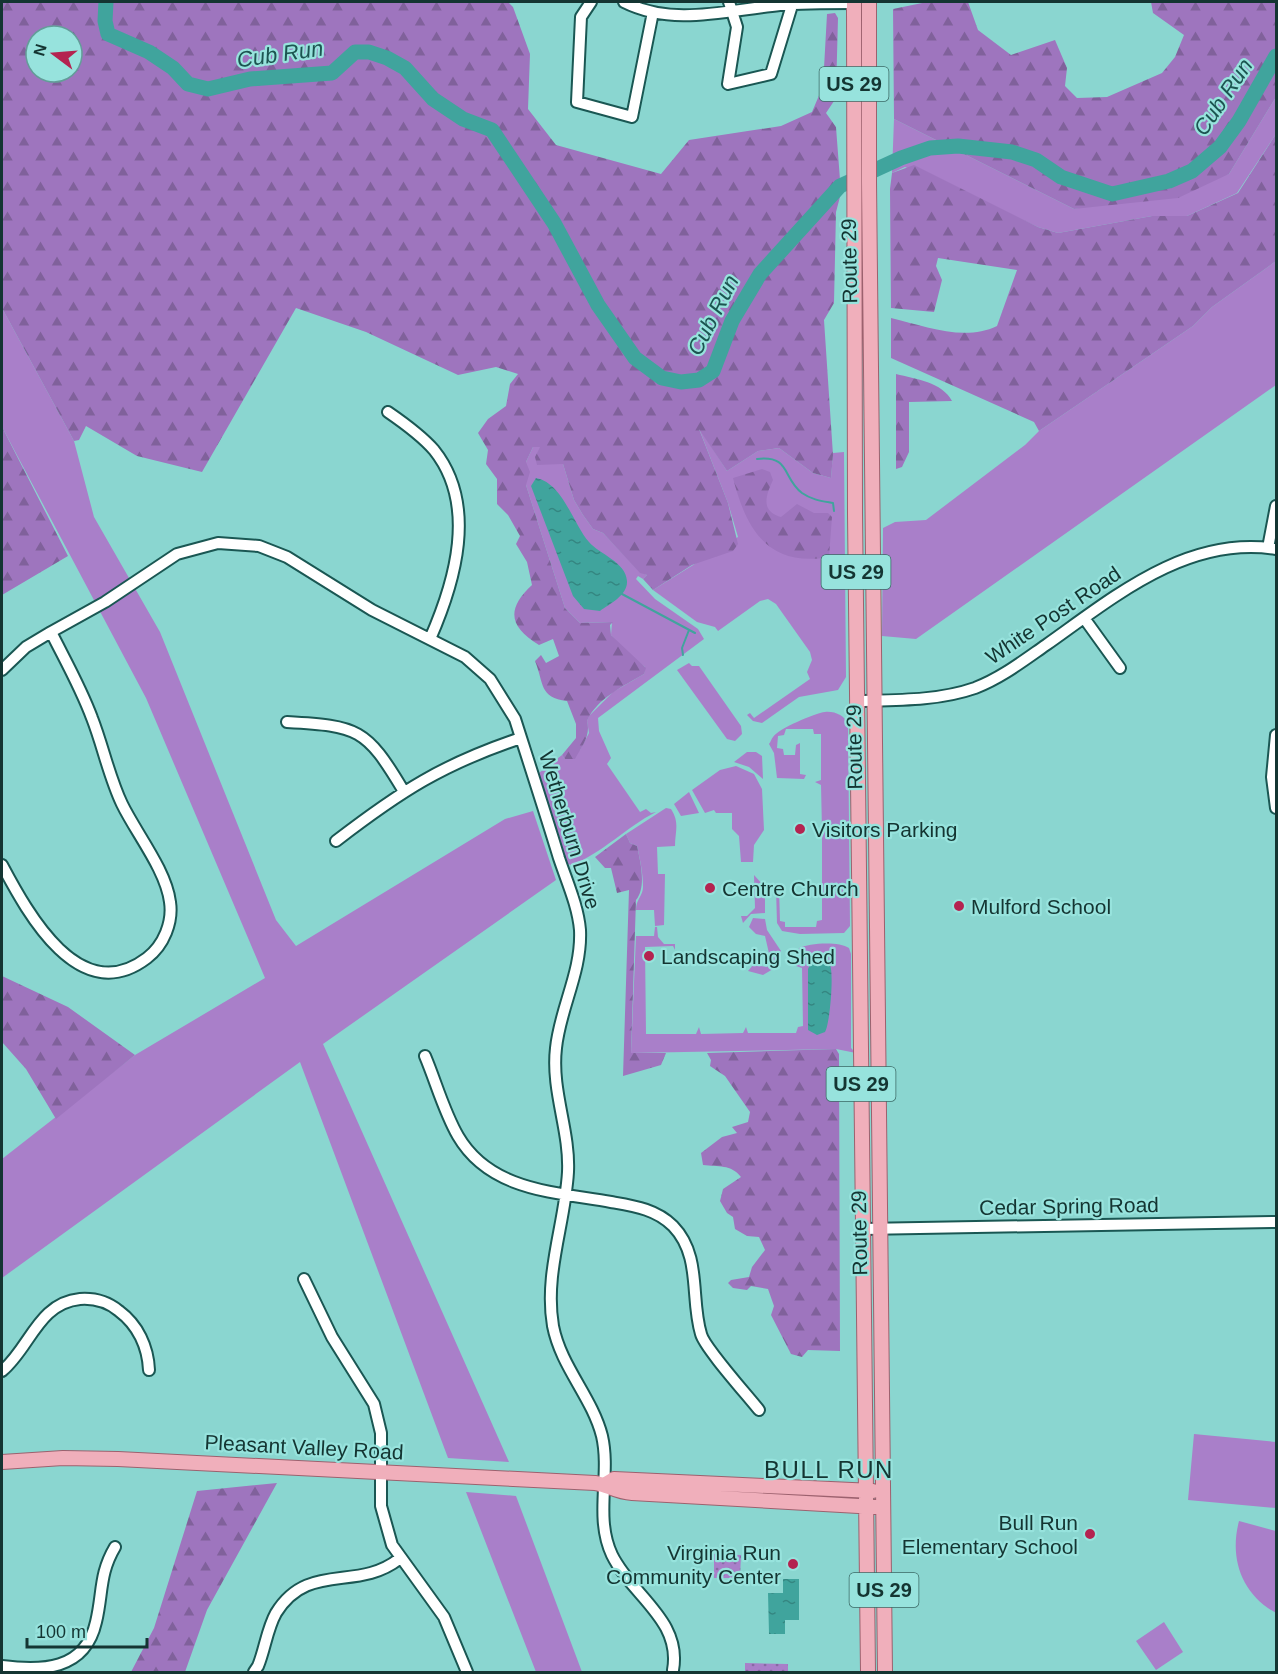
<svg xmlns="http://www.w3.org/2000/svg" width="1278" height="1674" viewBox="0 0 1278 1674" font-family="Helvetica,sans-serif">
<defs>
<pattern id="forest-firs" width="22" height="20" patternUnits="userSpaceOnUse" patternTransform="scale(1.5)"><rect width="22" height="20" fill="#9e75be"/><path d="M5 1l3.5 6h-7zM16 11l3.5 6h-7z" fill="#80619b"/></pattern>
<pattern id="park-dots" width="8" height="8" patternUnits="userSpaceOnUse" patternTransform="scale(1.5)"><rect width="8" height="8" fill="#a97fc9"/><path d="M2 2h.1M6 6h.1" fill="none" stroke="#8869a4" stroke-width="1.8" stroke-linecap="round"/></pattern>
<pattern id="water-ripples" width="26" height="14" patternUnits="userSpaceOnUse" patternTransform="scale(1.5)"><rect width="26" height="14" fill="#40a49d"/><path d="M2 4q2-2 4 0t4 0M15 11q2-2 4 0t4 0" fill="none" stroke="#348681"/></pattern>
</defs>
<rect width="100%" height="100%" fill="#8ad6d0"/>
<path fill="#a97fc9" d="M1276,97V134L1237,193L1187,216H1152L1058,233L1038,227L905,167L892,173L894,119L1074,209L1229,174Z
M1276,261V385L916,639L882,636L883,528L895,522L926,520L1025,445L1039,431L1193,326L1212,307Z
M2,308L74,441L94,517L160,632L276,920L296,946L505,819L533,811L556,880L323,1044L509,1462L448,1458L300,1062L2,1278V1159L135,1055L265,978L146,698L2,427Z
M698,426L727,471L758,451L779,448L813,473L831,478L833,453L844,452L846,677L838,690L799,697L762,723L753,721L747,715L750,713L754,718L810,679L807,672L812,660L810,652L776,604L768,599L760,601L718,631L715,627L697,622L653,590L738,537L728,503Z
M539,445L541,447L537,464H563L574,500L583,515L593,529L603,533L640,572L647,575L643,579L638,576L636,579L655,599L698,629L704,639L598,718L599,731L611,758L607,764L640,812L646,809L651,813L656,812C626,827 603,853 571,865L568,864L539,773L562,755L565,759L580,750L589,733L587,721L589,716L613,692L644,674L645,667L626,652L611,635L612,622L580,623L565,608L526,485V462L533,447Z
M689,663L692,666H699L741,726L742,734L735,741L727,739L677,670Z
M825,712C835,711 845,716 848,724L850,926L844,933L800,934L782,931L777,923L776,889L780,884L785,885L779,888L780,921L785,922V927H816L817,921L822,920V834L815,833L822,830L821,785L815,782L821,780V734H814L813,729H786L784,735L778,736L777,748L783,749L784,755H795L796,745L800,743V774L806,775L804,779L777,778L774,753L769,744C771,742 771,739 773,737C778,729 815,713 825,712Z
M747,752H756L762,756L763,779L749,767L734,762Z
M736,766L754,774L762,789L764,830L754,845L753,862H741L739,836L732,829V813H716L714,810L705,813L692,790L720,770Z
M689,792L699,813L681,816L674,804Z
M666,808L671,809C680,823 675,831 675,846L657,847L658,874H665L664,925L655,926L654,910H636C636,899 643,896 643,887C643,873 640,859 637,846L630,843L626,834Z
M754,875L765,887V913L751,914L743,923L741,916H747L755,908Z
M753,918L765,919L767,930L781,951L778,966L763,975L748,971L753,965L767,967L771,962L765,936L756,934L749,927Z
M655,927H657L658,937L664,944H675V950L673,946L645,947L646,1034H696L699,1027L701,1034L743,1033L746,1027L748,1033H796L798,1027L803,1026L802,968L796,966L799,948C809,943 839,941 849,948L851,954V1048L856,1053L836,1049L631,1053L636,936H654Z
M1194,1434L1276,1442V1508L1188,1500Z
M466,1492L516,1496L582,1672H536Z
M1239,1521L1276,1531V1613C1242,1594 1229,1559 1239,1521Z
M1164,1622L1183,1652L1156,1670L1136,1641Z"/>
<path fill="url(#forest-firs)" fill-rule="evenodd" d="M2,2H508L513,7L530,54L528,109L556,145L661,174L689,140L781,126L812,112L823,86L827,14L835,13L838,18L836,93L834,101L826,113L836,127L841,193L836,212L834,303L824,320L833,455L831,478L813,473L779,448L758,451L727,471L699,429L728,503L738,544L733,551L692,565L653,590L643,579L647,575L640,573L603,533L593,529L583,515L574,500L563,464L537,465L535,457L540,447H533L526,462L530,472L526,485L565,608L580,623L613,622L610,625L611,635L646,668L644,674C624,686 597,698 587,721C591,736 582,746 575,759H565L562,755L576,738V724L567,701C539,698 544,683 535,661L541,655L546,663L559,656L553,639L539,645C509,627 506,609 532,585L527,562L516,544L520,536L508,515L497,504V479L486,464L488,450L478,433L488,419L506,406L510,384L518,374L496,367L458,375L366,332L296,308L202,472L137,456L86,426L79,440L74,441L2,308ZM36,36H72V72H36Z
M927,2H968L978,30L1011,55L1055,40L1067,68L1065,86L1077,98L1107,97L1162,73L1175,57L1184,35L1153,13L1151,2H1276V97L1229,174L1178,198L1074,209L894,119L893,9Z
M1276,134V261L1212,307L1193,326L1039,431L1034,422L891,358V318C925,326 964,342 997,326L1017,270L938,258L936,266L942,280L934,312L891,308L890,189L892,173L914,165L1038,227L1058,233L1152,216H1187L1238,193Z
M896,374C916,379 942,382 952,401L909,402V452L902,467L896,469Z
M2,427L68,556L2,595Z
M762,469L770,472L773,480C766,495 760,511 781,517L797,504L814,513H828L832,517L829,557C768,568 746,529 733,478Z
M626,834L630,843L637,846C640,860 647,887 636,900L631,1053H666L661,1065L623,1076L629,890L617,893L611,868H605L595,857Z
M2,976L68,1007L135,1055L56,1119L26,1069L2,1042Z
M836,1049L839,1054L840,1351L808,1350L802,1357L791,1354L771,1315L774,1306L768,1289L751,1286L747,1290L733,1288L728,1283L731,1280L749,1277L752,1267L765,1250L759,1237L747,1236L735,1229L733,1217L727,1213L720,1201L723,1189L741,1177C731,1164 718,1167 703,1165L701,1153L722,1137L737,1133L732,1127L748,1122L750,1112L725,1076L710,1066L711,1060L707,1053Z
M277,1483L207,1610L185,1672H131L154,1628L197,1491Z"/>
<path fill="url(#park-dots)" d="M714,1554L741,1555L740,1578H714Z
M745,1663L788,1664V1672H745Z"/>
<path fill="url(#water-ripples)" d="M536,478C563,483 573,524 589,542C599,554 626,562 627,581C628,595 610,604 600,611L584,609L573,596L531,486Z
M818,956C823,958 827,960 830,965C834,973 830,1024 825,1032L817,1035L808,1030V969L812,960Z
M783,1579H799V1620H785V1634H769L768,1593H783Z"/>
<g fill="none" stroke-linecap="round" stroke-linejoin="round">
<path stroke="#40a49d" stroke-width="2" d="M757,459C791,455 782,478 802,493C812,500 822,501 833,503L834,511
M622,594L695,633
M683,655L682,648L689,630"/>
<path stroke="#40a49d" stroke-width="15" d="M106,2L105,21L108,34L149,52L173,68L188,84L208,89L250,79L332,73L355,52H369L387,58L405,68L433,99L463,119L492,130L554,223L598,305L635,358L662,378L681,382L699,380L713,371L732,321L760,274L840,186L901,158L930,148L958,146L1012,152L1036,160L1061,177L1112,194L1169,181L1192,171L1220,147L1239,121L1276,56"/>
<g stroke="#1a5753" stroke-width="14">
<path id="minor" d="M591,2L581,17L577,102L632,117L653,12
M624,2C674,27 727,10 780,5C804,3 829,3 854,3
M729,2L737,27L728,84L771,74L793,2
M388,412C404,423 421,435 434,450C478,505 455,582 430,639
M1268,548L1276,506
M1084,618L1120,668
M51,632L105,602L177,554L218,543L259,546L287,557L372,610L465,657L490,679L515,719C530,766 545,812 559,858C567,882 578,906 580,930C582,972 560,1008 556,1048C551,1091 570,1130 568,1172C565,1224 544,1274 553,1326C561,1367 592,1397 602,1436C611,1475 594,1517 612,1555C632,1596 682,1620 673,1670
M2,670L26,647L51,632C65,660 81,688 92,718C103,746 109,777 122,804C136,833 166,870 170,902C173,922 164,945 147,958C80,1009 28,914 2,865
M857,701C896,700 938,701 975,688C1001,678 1023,661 1046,645C1114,597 1187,535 1276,549
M287,722C358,726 366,728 403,790
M1276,735L1272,777L1276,808
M336,841C401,791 443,764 521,738
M425,1056C436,1082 444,1112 458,1136C490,1191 555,1192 611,1202C634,1206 656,1209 673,1226C702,1256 690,1298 701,1334C704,1347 748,1396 759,1410
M863,1229L1276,1222
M304,1279L332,1337L374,1404L381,1433V1506L392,1545L444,1617L467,1672
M2,1371C30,1348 38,1303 80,1299C94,1298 108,1302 119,1311C138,1325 148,1347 149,1370
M2,1666C41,1671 85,1671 96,1622C103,1593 99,1574 115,1547
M254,1672L258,1666C265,1649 267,1629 276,1613C308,1561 357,1592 399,1559"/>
</g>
<g stroke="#9c616e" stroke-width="16">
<path id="major" d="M854,2L855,514L868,1672
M869,2V182L885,1672
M2,1462L63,1458L118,1459L595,1483C609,1485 615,1492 632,1493L876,1507
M604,1485L614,1479L873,1491"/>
</g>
<use href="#minor" stroke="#fff" stroke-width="10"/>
<use href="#major" stroke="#f0afbb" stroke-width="14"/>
</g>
<g fill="#b42350" stroke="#97e3dd" stroke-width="2">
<circle cx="800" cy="829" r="6"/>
<circle cx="710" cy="888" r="6"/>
<circle cx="959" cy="906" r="6"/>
<circle cx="649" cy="956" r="6"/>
<circle cx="1090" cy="1534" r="6"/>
<circle cx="793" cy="1564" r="6"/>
</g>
<g text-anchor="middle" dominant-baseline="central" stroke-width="4.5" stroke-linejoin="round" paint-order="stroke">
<g fill="#97e3dd" stroke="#3b6965" stroke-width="1.5">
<rect x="819.5" y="67" width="69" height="34" rx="4.5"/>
<rect x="821.5" y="555" width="69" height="34" rx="4.5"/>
<rect x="826.5" y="1067" width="69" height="34" rx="4.5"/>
<rect x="849.5" y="1573" width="69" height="34" rx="4.5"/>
</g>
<g font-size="20" font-weight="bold" fill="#143532">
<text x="854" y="84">US 29</text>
<text x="856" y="572">US 29</text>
<text x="861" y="1084">US 29</text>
<text x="884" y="1590">US 29</text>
</g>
<g font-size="21" fill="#143532" stroke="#97e3dd">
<text transform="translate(849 261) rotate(-91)">Route 29</text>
<text transform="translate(1053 615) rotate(-34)">White Post Road</text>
<text transform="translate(854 747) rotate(-91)">Route 29</text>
<text transform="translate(570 830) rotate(73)">Wetherburn Drive</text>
<text transform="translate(1069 1206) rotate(-1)">Cedar Spring Road</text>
<text transform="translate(859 1233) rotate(-91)">Route 29</text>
<text transform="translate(304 1447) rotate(3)">Pleasant Valley Road</text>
</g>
<g font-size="21" fill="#143532" stroke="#97e3dd" text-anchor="start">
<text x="812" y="829">Visitors Parking</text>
<text x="722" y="888">Centre Church</text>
<text x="971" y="906">Mulford School</text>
<text x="661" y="956">Landscaping Shed</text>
<text x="1078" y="1522" text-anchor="end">Bull Run<tspan x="1078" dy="24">Elementary School</tspan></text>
<text x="781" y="1552" text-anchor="end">Virginia Run<tspan x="781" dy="24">Community Center</tspan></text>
</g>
<g font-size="22" font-style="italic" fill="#1c5551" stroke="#97e3dd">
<text transform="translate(280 54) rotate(-8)">Cub Run</text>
<text transform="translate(1223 97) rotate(-56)">Cub Run</text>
<text transform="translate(713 315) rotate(-63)">Cub Run</text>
</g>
<g font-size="24" letter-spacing="1.5" fill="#143532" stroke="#97e3dd">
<text x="829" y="1469">BULL RUN</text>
</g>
</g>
<rect width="1278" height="1674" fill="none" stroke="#143532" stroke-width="6"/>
<g transform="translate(54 54) rotate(286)"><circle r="28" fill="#97e3dd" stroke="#639d99" stroke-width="1.5"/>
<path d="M0-4.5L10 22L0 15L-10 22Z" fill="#b42350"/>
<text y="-9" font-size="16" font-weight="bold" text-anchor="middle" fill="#143532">N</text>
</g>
<path d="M27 1638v9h120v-9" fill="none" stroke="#143532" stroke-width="3"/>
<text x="36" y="1638" font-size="18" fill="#143532" stroke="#97e3dd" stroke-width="4.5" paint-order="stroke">100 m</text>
</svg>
